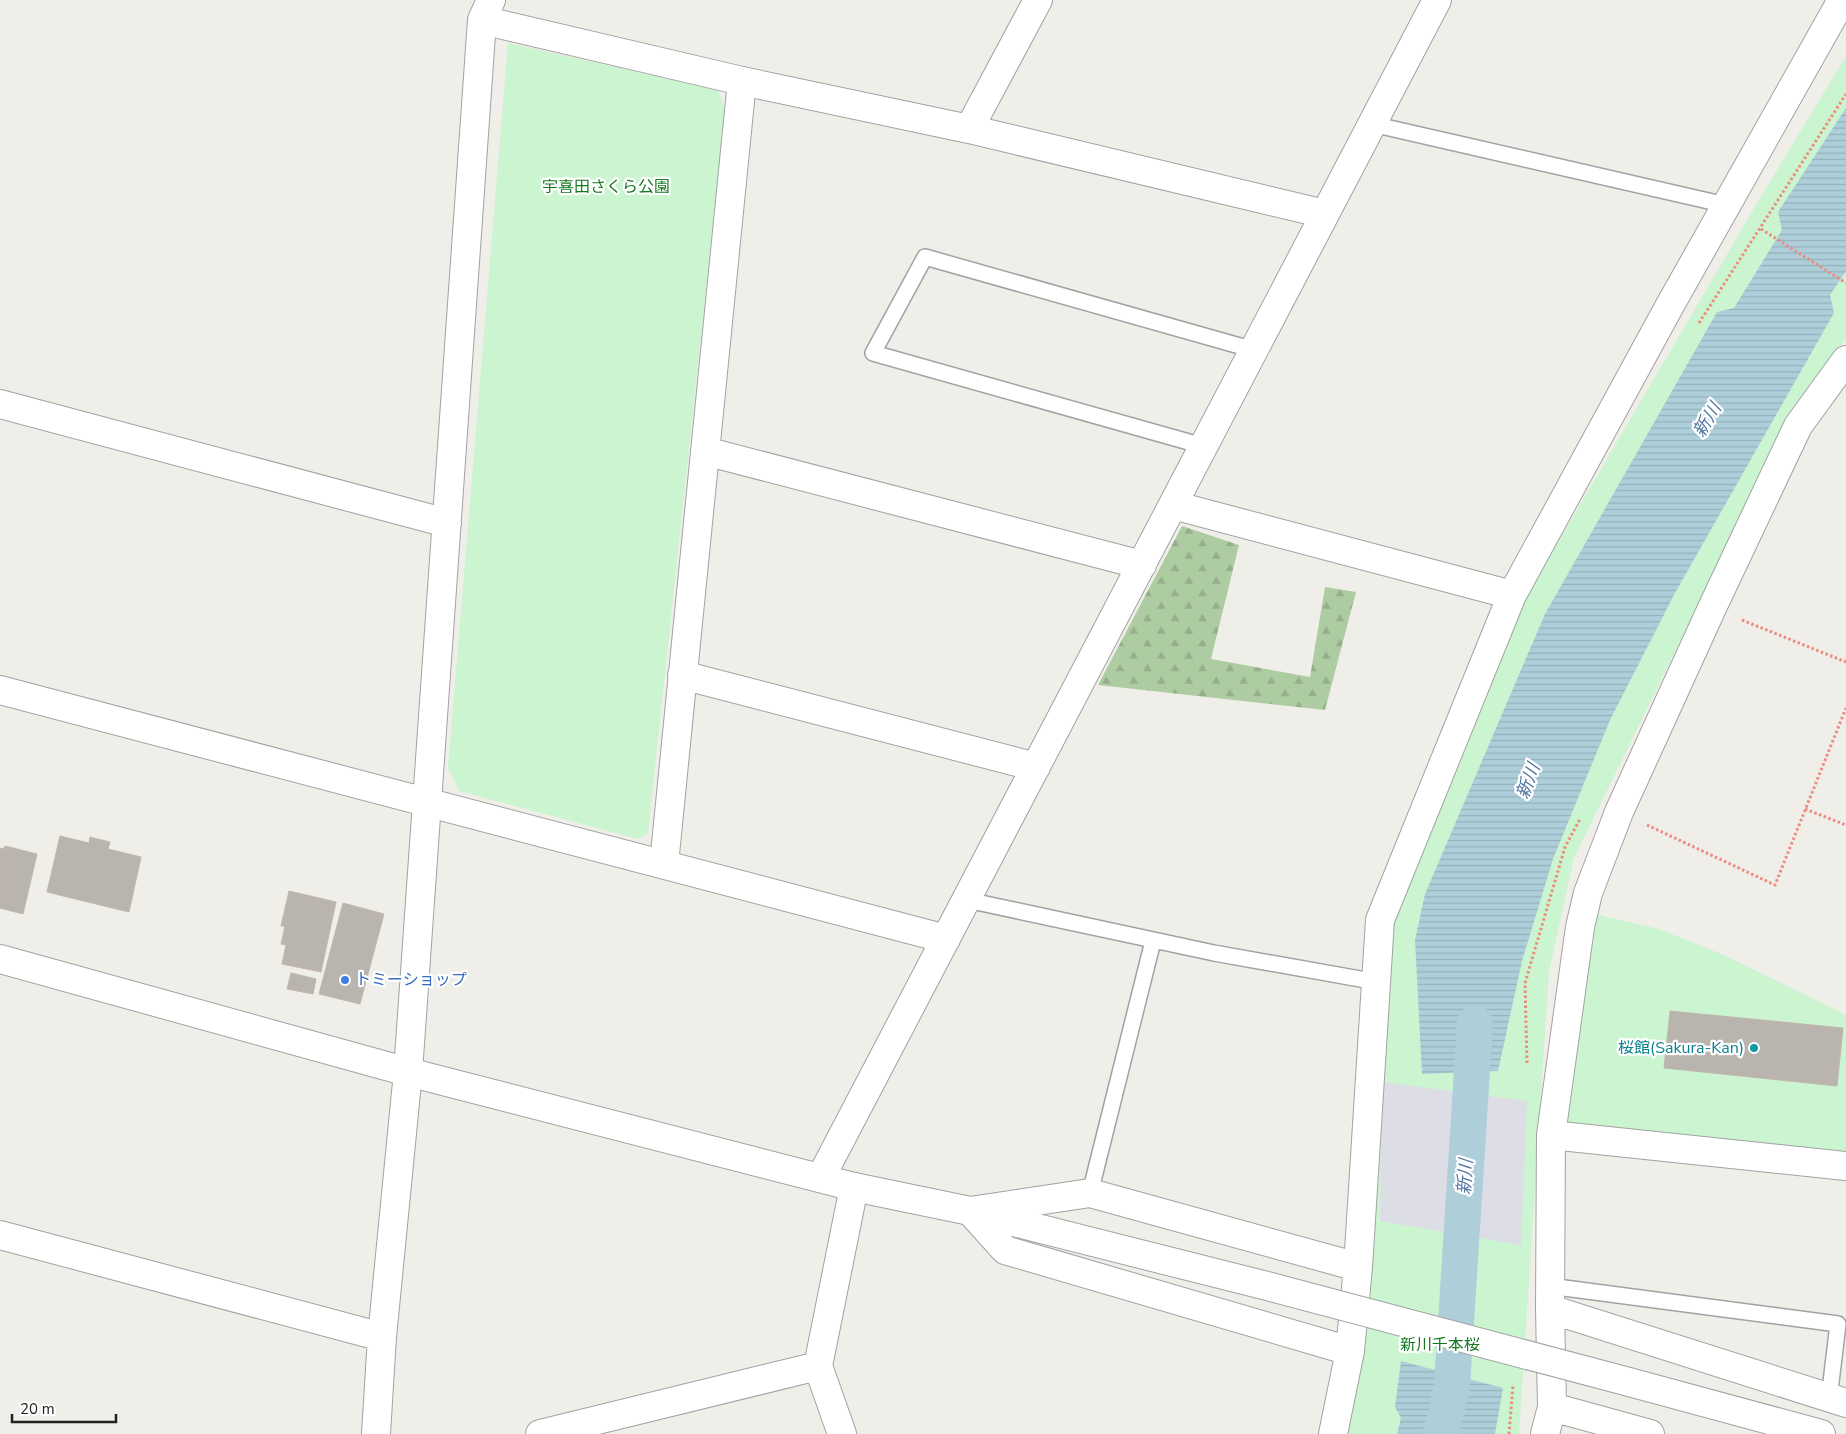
<svg xmlns="http://www.w3.org/2000/svg" width="1846" height="1434" viewBox="0 0 1846 1434" font-family="'Nunito Sans','Noto Sans JP',sans-serif">
<defs>
<pattern id="forest-firs" width="22" height="20" patternUnits="userSpaceOnUse" patternTransform="scale(1.25)"><rect width="22" height="20" fill="#adcca1"/><path d="M5 1l3.5 6h-7zM16 11l3.5 6h-7z" fill="#95af8a"/></pattern>
<pattern id="water-rules" width="6" height="5" patternUnits="userSpaceOnUse" patternTransform="scale(1.25)"><rect width="6" height="5" fill="#aeceda"/><path d="M0 2.5h6" fill="none" stroke="#95b1bb"/></pattern>
</defs>
<rect width="100%" height="100%" fill="#f0eee9"/>
<path fill="url(#forest-firs)" d="M1182,526L1239,545L1211,659L1310,677L1325,587L1356,592L1325,710L1098,685Z"/>
<path fill="#cbf5d0" d="M508,43L718,90L725,110L648,833L638,839L459,791L448,767Z
M1846,56V339L1787,423L1574,858L1549,972L1519,1434H1341L1390,917L1526,597L1760,198Z
M1586,912L1659,929L1724,955L1846,1015V1154L1561,1128Z"/>
<path fill="#dddde6" d="M1382,1082L1527,1101L1521,1245L1380,1221Z"/>
<path fill="url(#water-rules)" d="M1846,108V271L1830,295L1834,313L1675,593L1610,720L1553,859L1522,961L1498,1071L1422,1074L1415,940L1425,894L1545,614L1717,312L1734,308L1782,230L1778,212Z
M1401,1361L1503,1388L1495,1434H1397L1401,1418L1395,1407Z"/>
<g fill="none" stroke-linecap="round" stroke-linejoin="round">
<path stroke="#aeceda" stroke-width="36" d="M1441,1434L1452,1385L1475,1023"/>
</g>
<path fill="#bab4ae" stroke="#c1b6ac" d="M60,836L89,843L90,837L110,842L108,849L141,857L129,912L47,892Z
M5,846L37,854L23,914L0,908V848L4,849Z
M289,891L336,902L321,972L282,964L286,945L281,944L285,926H281Z
M343,903L384,914L360,1004L319,994Z
M291,973L316,979L313,994L287,989Z
M1670,1011L1843,1028L1837,1086L1664,1068Z"/>
<g fill="none" stroke-linecap="round" stroke-linejoin="round">
<g stroke="#a2a2a2" stroke-width="18">
<path id="service" d="M1372,124L1726,205
M1203,446L873,353L925,257L1254,350
M967,900L1214,953L1377,982
M1090,1193L1153,941
M1549,1286L1838,1324L1829,1399"/>
</g>
<g stroke="#a2a2a2" stroke-width="30">
<path id="minor" d="M482,20L742,81L969,129L1325,214
M969,129L1038,0
M0,404L447,523
M705,451L1142,565
M1173,505L1512,595
M682,675L1036,767
M0,690L946,939
M664,864L742,81
M1551,1135L1846,1166
M821,1177L1437,0
M970,1211L1005,1250L1350,1351
M970,1211L1090,1193L1358,1267
M0,1235L382,1337
M1550,1309L1551,1135L1580,927L1588,893L1619,812L1712,608L1798,426L1846,360
M376,1434L382,1337L408,1072L482,20L491,0
M540,1434L818,1366
M842,1434L818,1366L854,1187
M1333,1434L1350,1351L1358,1267L1380,920L1512,595L1669,307L1842,0
M1545,1434L1552,1407
M1650,1434L1552,1407L1550,1309L1846,1403"/>
</g>
<g stroke="#a2a2a2" stroke-width="30">
<path id="tertiary" d="M0,959L408,1072L854,1187L970,1211L1271,1287
M1629,1382L1821,1434"/>
</g>
<path stroke="#ed8c7d" stroke-width="3" stroke-dasharray="2.5 2.5" stroke-linecap="butt" d="M1761,229L1846,283
M1699,323L1846,94
M1742,620L1846,662
M1805,809L1846,825
M1647,825L1775,885L1846,708
M1527,1063L1525,983L1565,847L1580,819
M1509,1434L1513,1384"/>
<use href="#service" stroke="#fff" stroke-width="15"/>
<use href="#minor" stroke="#fff" stroke-width="28"/>
<use href="#tertiary" stroke="#fff" stroke-width="28"/>
<g stroke="#a2a2a2" stroke-width="30" stroke-linecap="butt">
<path id="tertiary-bridge" d="M1271,1287L1629,1382"/>
</g>
<use href="#tertiary-bridge" stroke="#fff" stroke-width="28"/>
</g>
<circle fill="#3f7fe0" stroke="#fff" stroke-width="2" cx="345" cy="980" r="5"/>
<circle fill="#0f9aa8" stroke="#fff" stroke-width="2" cx="1754" cy="1048" r="5"/>
<g text-anchor="middle" dominant-baseline="central" stroke-width="4.5" stroke-linejoin="round" paint-order="stroke">
<g font-size="16" fill="#177822" stroke="#fff">
<text x="606" y="187">宇喜田さくら公園</text>
<text x="1440" y="1345">新川千本桜</text>
</g>
<g font-size="16" fill="#366cbe" stroke="#fff" text-anchor="start">
<text x="355" y="980">トミーショップ</text>
</g>
<g font-size="16" fill="#0d838f" stroke="#fff" text-anchor="end">
<text x="1744" y="1048">桜館(Sakura-Kan)</text>
</g>
<g font-size="18" font-style="italic" fill="#5277a1" stroke="#fff">
<text transform="translate(1707 420) rotate(-59)">新川</text>
<text transform="translate(1528 781) rotate(-69)">新川</text>
<text transform="translate(1465 1177) rotate(-86)">新川</text>
</g>
</g>
<path d="M12 1414v8h104v-8" fill="none" stroke="#212121" stroke-width="2.5"/>
<text x="20" y="1414" font-size="15" fill="#212121" stroke="#ffffff" stroke-width="4" paint-order="stroke">20 m</text>
</svg>
